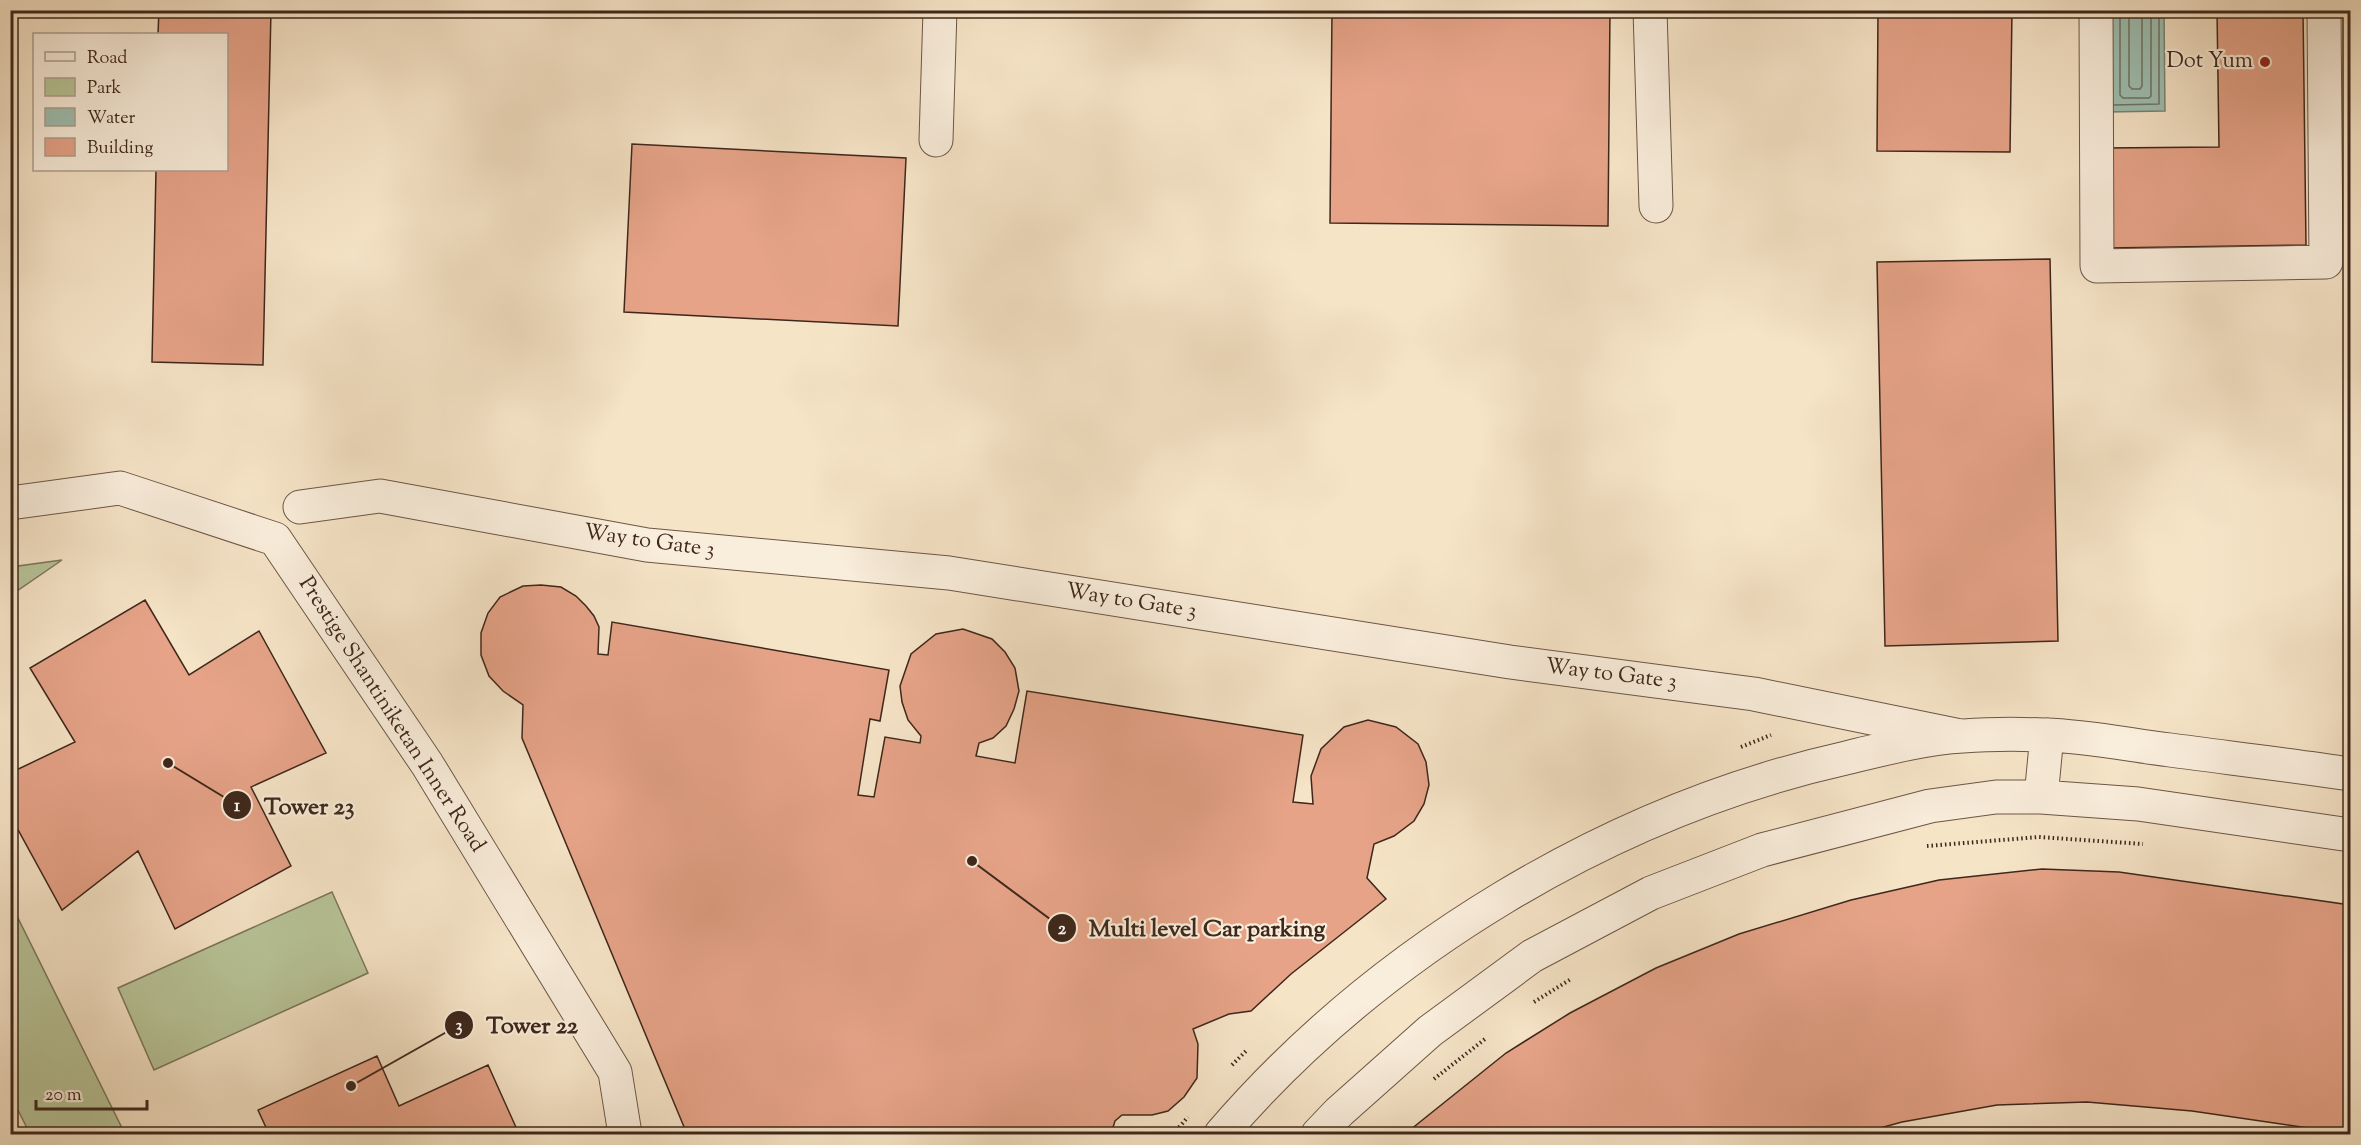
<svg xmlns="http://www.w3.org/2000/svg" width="2361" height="1145" viewBox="0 0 2361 1145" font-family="'Sorts Mill Goudy',serif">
<rect width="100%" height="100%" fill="#f6e4c7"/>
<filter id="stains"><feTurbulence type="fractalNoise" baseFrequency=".00333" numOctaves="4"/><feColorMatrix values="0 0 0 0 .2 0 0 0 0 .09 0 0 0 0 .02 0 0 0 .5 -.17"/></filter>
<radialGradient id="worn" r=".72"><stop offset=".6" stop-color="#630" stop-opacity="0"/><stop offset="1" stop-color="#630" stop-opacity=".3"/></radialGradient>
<path fill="#b8c599" stroke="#7b765a" stroke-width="1.5" d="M62,560L11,595V567Z
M332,892L368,973L154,1070L118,988Z
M10,904H11L125,1134H30L11,1096Z"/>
<path fill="#9dbfb1" stroke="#778275" stroke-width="1.5" d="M2106,11H2164L2165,111L2107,112Z"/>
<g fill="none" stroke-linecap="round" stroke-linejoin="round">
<path stroke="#6e7366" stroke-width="1.5" d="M2120,10V95L2123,98H2149L2151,96V10
M2129,10V86L2132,89H2140L2142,86V10
M2114,105L2159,104V10"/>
</g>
<path fill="#e6a388" stroke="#3e271b" stroke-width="1.5" d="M159,10H271L263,365L152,362L156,170H226V34H158Z
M1332,10H1610L1608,226L1330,223Z
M1878,10H2012L2010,152L1877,151Z
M2217,10H2303L2306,245L2107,248L2105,148L2219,147Z
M632,144L906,158L898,326L624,312Z
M2050,259L2058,641L1885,646L1877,262Z
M541,585L561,587L576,596L586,606L594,616L599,627L598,654L608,655L612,622L889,670L880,721L870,719L858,795L874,797L885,737L920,743L921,736L908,720L902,702L900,686L911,654L936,634L963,629L992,639L1005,652L1015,668L1019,691L1014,709L1006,726L993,738L979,743L976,756L1015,763L1027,691L1303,735L1293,802L1313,804L1311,776L1321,749L1344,727L1368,720L1396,727L1418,744L1426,762L1429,785L1424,804L1414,821L1394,836L1374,844L1367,878L1386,899L1291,974L1251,1011L1229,1014L1193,1029L1198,1044L1197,1078L1184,1097L1168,1111L1152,1115H1122L1115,1121L1111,1134H687L522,738L523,705L503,691L489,676L481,655V633L488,613L500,597L523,586Z
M145,600L189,675L259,631L326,753L251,787L291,866L175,929L138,851L62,910L10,815V773L75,742L30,668Z
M2042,869L2119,872L2350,905V1134L2192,1111L2087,1102L1997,1105L1902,1122L1858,1134H1405L1506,1053L1570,1013L1656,968L1739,934L1851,900L1939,880Z
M377,1056L399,1106L488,1065L519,1134H269L258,1110Z"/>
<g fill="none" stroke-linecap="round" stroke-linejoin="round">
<g stroke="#6c5646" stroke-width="35">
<path id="minor" d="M1650,10L1656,206
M2096,10L2097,266L2326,262L2324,10
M936,140L940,10
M10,503L120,488L275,539L427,764L615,1072L625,1134
M300,507L380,496L647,545L949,573L1510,662L1754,694L1960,736
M2041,797L2047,735
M1221,1134C1378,951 1610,811 1846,758C1883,749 1925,738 1963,736C1990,734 2018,734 2045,735C2086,736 2129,745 2170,750C2230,758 2290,765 2350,774
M1318,1134L1339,1112L1430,1031L1532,956L1651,893L1762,850L1930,806L1996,797H2041L2138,804L2350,835"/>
</g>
<path stroke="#3e271b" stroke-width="4" stroke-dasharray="1.5 3" stroke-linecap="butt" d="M1741,747L1771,735
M1927,846L2039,837L2143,844
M1534,1002L1571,979
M1232,1065L1246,1051
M1434,1079L1485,1039
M1173,1134L1188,1117"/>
<use href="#minor" stroke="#f9eddb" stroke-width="33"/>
</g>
<circle fill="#8f2418" stroke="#f9eddb" stroke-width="2" cx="2265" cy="62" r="6"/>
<g text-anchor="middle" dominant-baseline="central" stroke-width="4.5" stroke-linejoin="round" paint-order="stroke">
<g font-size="22" fill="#3e271b" stroke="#f9eddb" text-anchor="end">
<text x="2253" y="62">Dot Yum</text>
</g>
<g font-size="22" fill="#3e271b" stroke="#f9eddb">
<text transform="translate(649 542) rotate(8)">Way to Gate 3</text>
<text transform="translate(1131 602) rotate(9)">Way to Gate 3</text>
<text transform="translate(1611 675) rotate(7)">Way to Gate 3</text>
<text transform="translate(391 715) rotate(57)">Prestige Shantiniketan Inner Road</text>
</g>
</g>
<path fill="none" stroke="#3e271b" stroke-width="2" d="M168 763L237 805M972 861L1062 928M351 1086L459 1025"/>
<g fill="#3e271b" stroke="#f9eddb" stroke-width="2">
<circle cx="168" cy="763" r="6"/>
<circle cx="972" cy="861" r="6"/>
<circle cx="351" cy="1086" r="6"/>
<circle cx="237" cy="805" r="15"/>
<circle cx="1062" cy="928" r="15"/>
<circle cx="459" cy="1025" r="15"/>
</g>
<g font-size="18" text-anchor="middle" font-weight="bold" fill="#fff">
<text x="237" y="811">1</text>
<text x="1062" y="934">2</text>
<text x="459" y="1031">3</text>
</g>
<g font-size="24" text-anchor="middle" font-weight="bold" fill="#3e271b" stroke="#f9eddb" stroke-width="4.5" stroke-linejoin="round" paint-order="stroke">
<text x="309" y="814">Tower 23</text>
<text x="1207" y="936">Multi level Car parking</text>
<text x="532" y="1033">Tower 22</text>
</g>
<rect width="2361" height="1145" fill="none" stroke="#f6e4c7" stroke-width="36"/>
<rect x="12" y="12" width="2337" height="1121" fill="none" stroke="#3e271b" stroke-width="3"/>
<rect x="18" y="18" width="2325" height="1109" fill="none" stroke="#3e271b" stroke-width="1.5"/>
<rect x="33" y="33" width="195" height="138" fill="#f9eddb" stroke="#ae9e8e" stroke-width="1.5"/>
<rect x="45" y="52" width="30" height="9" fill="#f9eddb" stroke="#ae9e8e" stroke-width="1.5"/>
<text x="87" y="63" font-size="18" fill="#3e271b">Road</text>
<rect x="45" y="78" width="30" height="18" fill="#b8c599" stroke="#ae9e8e" stroke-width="1.5"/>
<text x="87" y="93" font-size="18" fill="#3e271b">Park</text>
<rect x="45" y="108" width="30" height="18" fill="#9dbfb1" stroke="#ae9e8e" stroke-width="1.5"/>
<text x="87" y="123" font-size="18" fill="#3e271b">Water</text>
<rect x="45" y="138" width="30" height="18" fill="#e6a388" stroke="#ae9e8e" stroke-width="1.5"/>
<text x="87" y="153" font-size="18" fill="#3e271b">Building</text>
<path d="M36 1100v9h111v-9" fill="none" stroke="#3e271b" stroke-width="3"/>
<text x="45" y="1100" font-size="18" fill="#3e271b" stroke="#f9eddb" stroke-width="4.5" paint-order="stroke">20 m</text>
<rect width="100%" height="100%" filter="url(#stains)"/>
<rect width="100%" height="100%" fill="url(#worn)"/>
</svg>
